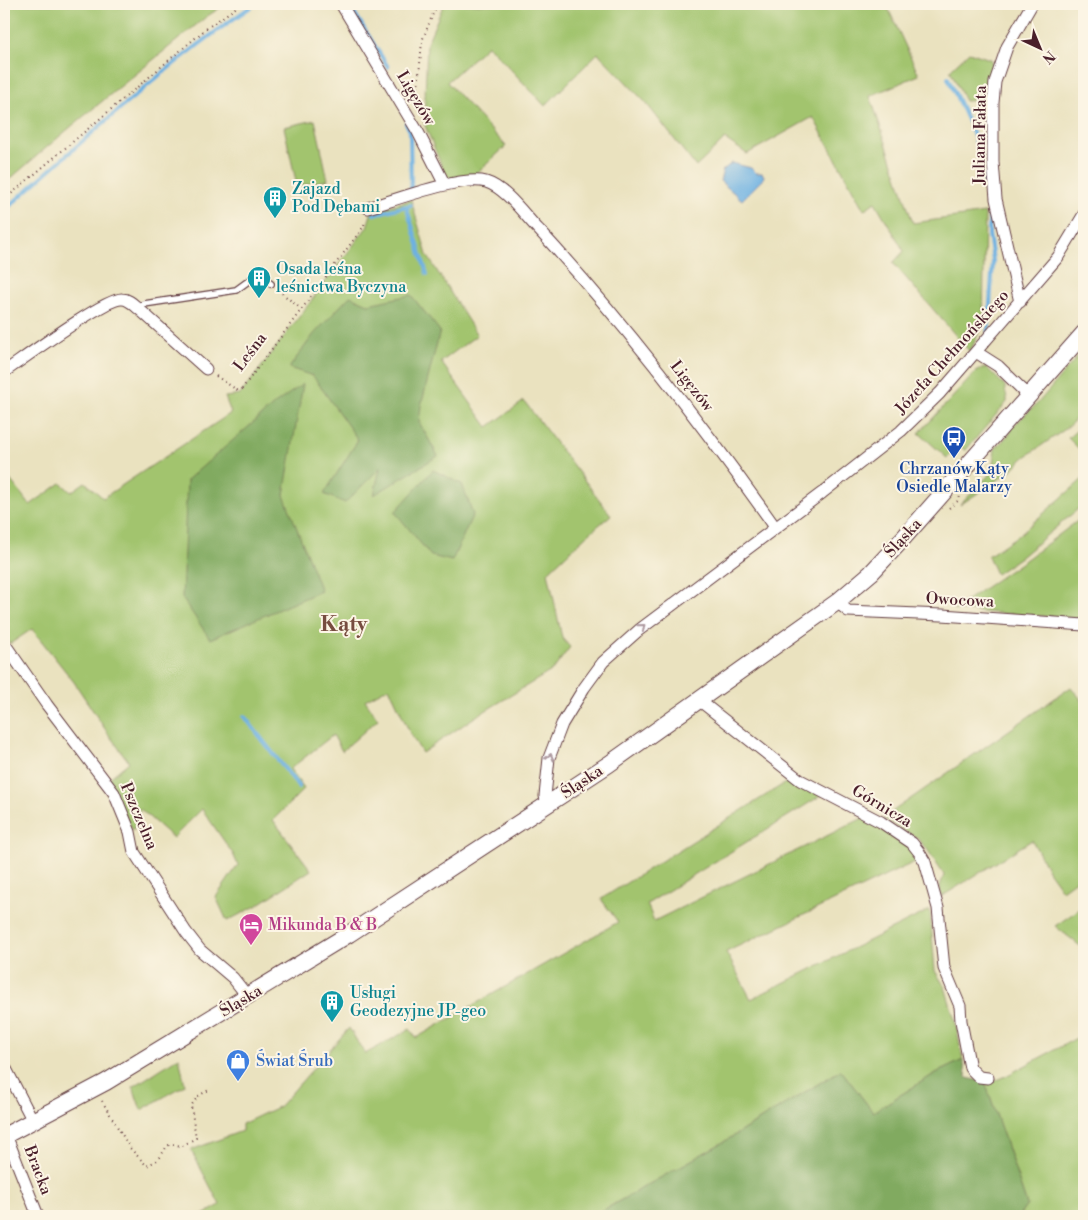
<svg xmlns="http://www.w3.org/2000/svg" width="1088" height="1220" viewBox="0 0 1088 1220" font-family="'Libre Bodoni',serif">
<rect width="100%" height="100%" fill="#fcf5e5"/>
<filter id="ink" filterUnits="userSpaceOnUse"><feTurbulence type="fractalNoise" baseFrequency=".02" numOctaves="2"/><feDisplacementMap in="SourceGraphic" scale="10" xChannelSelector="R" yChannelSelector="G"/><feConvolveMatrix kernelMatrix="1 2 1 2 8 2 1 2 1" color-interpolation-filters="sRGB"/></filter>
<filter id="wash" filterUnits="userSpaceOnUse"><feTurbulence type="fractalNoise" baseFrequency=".0096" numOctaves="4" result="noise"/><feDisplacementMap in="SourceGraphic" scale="20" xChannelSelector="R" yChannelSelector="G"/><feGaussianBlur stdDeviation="1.12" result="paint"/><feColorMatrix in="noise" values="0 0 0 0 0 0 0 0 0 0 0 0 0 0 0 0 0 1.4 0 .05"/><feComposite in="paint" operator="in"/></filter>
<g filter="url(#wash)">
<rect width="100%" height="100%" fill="#eae2bf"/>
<path fill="#a2c46e" stroke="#76724c" d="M4,4H226L206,17L73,125L4,184Z
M444,4H886L919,75L870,96L913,223L985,213L983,323L970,352L893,263L904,251L875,202L864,210L813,117L747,154L725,139L696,167L646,103L598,53L545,106L488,45L447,82L506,146L474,176L447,179L424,123L427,43Z
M969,52L990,59L994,67L986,98L980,100L965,101L950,70Z
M315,120L328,180L297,186L284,127Z
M411,200L427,255L477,335L441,362L488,427L524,401L611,515L586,536L548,572L562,638L570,647L553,670L475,717L422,753L410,733L389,687L365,700L378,719L342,751L333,735L290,769L304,789L273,820L311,870L256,906L227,921L216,897L238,865L233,854L202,809L173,838L140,809L133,831L107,780L129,762L109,735L74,682L32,629L10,644L4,636V472L30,505L61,483L71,492L85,482L103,498L231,413L225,397L240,395L367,227L372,211Z
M1084,349V412L1064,430L1025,457L1008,473L960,505L992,472L995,449L1011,432V428L1038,403Z
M986,367L1005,386C1004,392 1008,395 1007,402L965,451L960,445L947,458L919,433L977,371Z
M1084,424V454L1068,438Z
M1084,478V504L1022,556L996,574L988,556L1020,534Z
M1084,516V619L953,610L1028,558Z
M1071,687L1084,703V874L1062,890L1049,872L1032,840L941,897L940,886L944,875L927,849L918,839L883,818Z
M790,780L822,795L647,904L654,921L865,817L908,844L919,860L726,952L751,999L930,910L935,971L945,987L955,1020L963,1060L936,1073L873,1112L841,1070L727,1140L593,1216H562L561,1210L552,1216H201L220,1205L191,1150L242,1131V1124L280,1106L349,1028L365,1054L410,1029L416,1038L618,922L601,899Z
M1084,906V949L1055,926Z
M1084,1034V1216H1019L1027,1205L985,1082L995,1081L1004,1077Z
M179,1057L185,1085L141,1110L133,1087Z"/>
<path fill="#81aa61" stroke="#666446" d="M411,295L440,331L421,406L419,422L438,456L374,495L380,468L345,503L324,494L358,440L313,376L289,368L314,334L350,296L368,304Z
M303,384L284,495L321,591L210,639L182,598L187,480L276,403Z
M433,470L462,484L473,514L452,561L431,556L395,512Z
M963,1060L967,1078L985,1082L1027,1205L1019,1216H593L727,1140L841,1070L873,1112L936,1073Z"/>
<path fill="#6db1e2" stroke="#5c6886" d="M732,163L751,168L756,173H762L764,176L763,179L742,200L720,181L723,170Z"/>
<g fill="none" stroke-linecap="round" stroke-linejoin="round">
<path stroke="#6db1e2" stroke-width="4" d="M349,4L388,67
M948,78L973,133L979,153L988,199
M406,123L410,131L411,189
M406,206L427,274
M4,211C55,165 107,119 160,75C191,50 222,26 255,4
M374,214L411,205
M988,333L993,261L989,234L990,210
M244,716L299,787"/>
</g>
</g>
<g filter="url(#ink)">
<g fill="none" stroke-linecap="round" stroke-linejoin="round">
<g stroke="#623c41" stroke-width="8">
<path id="lane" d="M139,309L144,304L236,290L258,274L271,284"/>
</g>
<g stroke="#623c41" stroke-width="13">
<path id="street" d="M341,4L418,132L445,185
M368,208C395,200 461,175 486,182C506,188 525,216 539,230C625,323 702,424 775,527
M1020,302L996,199L993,162V103L995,82L1007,47L1032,4
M976,352L998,366L1029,396
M4,372C23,359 105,298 122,299C129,299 134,305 139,309L206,369
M837,602L848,611L942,615L1084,625
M4,643L47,705L114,793L130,832L134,852L186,932L200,950L233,978L248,997
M700,701L800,780L881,822L912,843L919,852L925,862L938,908L944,968L960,1006L961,1021L970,1068L979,1077L988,1078
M548,805L545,796L549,758L562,724L584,688L603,662L639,630L822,493L901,431L940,393L1058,257L1084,214
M4,1065L33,1121
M6,1135L38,1216"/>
</g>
<g stroke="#623c41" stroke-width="18">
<path id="secondary" d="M4,1136L106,1082L349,934L609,764L837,602L871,573L899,543L1084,333"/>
</g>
<path stroke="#623c41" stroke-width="2" stroke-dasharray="1 4" stroke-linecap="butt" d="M418,108V87L422,41L437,4
M4,200L207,28L241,4
M278,290L301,309
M216,376L237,390L242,389L364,226L365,220
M949,508L959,500L960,496
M102,1101L130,1148L147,1166L159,1159L167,1146L171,1144L182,1146L196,1138L191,1106L198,1096L209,1090"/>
<use href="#lane" stroke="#fff" stroke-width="5.5"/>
<use href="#street" stroke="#fff" stroke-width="11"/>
<use href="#secondary" stroke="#fff" stroke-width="16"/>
</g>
<defs><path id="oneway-chevron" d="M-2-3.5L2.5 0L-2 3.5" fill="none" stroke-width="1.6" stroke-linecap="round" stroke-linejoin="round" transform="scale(1.25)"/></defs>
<g stroke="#ae9aa0">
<use href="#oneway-chevron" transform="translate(642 627) rotate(-39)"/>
<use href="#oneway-chevron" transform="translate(550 757) rotate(-76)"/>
</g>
</g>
<defs>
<g id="building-pin" transform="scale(1.25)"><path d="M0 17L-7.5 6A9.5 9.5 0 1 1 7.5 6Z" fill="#0f9aa8" stroke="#fcf5e5"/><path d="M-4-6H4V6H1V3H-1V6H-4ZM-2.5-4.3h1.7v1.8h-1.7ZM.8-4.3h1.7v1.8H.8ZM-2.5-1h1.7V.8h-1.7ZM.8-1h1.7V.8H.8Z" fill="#fff"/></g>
<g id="bus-pin" transform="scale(1.25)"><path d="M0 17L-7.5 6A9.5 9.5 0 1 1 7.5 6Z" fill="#1a4fb4" stroke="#fcf5e5"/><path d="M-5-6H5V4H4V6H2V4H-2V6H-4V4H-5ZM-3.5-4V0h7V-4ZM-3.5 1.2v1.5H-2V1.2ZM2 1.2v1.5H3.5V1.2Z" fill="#fff"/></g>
<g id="hotel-pin" transform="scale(1.25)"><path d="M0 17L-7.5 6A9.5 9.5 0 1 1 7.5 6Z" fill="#d1479c" stroke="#fcf5e5"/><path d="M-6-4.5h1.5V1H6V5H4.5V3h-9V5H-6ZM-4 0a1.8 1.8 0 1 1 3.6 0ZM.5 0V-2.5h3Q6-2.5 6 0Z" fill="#fff"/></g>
<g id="shop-pin" transform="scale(1.25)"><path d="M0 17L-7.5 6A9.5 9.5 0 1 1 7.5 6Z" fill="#3f7fe0" stroke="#fcf5e5"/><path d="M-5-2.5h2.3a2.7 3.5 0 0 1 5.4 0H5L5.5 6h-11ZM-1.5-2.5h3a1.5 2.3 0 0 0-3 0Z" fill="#fff"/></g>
</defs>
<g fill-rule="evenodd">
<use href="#building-pin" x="275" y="198"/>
<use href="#building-pin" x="259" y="278"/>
<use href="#bus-pin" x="954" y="438"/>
<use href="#hotel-pin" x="251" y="925"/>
<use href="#building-pin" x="332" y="1002"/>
<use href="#shop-pin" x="238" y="1061"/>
</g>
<g text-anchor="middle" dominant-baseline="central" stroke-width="4" stroke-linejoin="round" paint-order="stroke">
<g font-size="16" fill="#4a1f2b" stroke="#fcf5e5">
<text transform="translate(416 98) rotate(59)">Ligęzów</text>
<text transform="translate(980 135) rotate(-89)">Juliana Fałata</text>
<text transform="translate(250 352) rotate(-53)">Leśna</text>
<text transform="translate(952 352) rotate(-48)">Józefa Chełmońskiego</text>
<text transform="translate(692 386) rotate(52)">Ligęzów</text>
<text transform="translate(903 538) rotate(-48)">Śląska</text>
<text transform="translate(960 600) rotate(3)">Owocowa</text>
<text transform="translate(582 782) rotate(-34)">Śląska</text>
<text transform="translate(882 806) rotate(31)">Górnicza</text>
<text transform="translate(139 816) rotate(67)">Pszczelna</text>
<text transform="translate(241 1001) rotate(-31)">Śląska</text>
<text transform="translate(38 1170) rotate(69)">Bracka</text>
</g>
<g font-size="16" fill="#0d838f" stroke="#fcf5e5" text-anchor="start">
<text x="292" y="189">Zajazd<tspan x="292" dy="18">Pod Dębami</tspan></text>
<text x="276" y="269">Osada leśna<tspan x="276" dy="18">leśnictwa Byczyna</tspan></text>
<text x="350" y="993">Usługi<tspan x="350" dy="18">Geodezyjne JP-geo</tspan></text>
</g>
<g font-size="16" fill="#164399" stroke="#fcf5e5">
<text x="954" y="469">Chrzanów Kąty<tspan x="954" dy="18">Osiedle Malarzy</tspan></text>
</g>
<g font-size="16" fill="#b23c85" stroke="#fcf5e5" text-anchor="start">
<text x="268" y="925">Mikunda B &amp; B</text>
</g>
<g font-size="16" fill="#366cbe" stroke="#fcf5e5" text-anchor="start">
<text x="256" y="1061">Świat Śrub</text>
</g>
<g font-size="21" font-weight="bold" fill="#774c3f" stroke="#fcf5e5">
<text x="344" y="625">Kąty</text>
</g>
</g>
<rect width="1088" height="1220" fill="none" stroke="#fcf5e5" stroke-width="20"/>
<g transform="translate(1040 48) rotate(136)" stroke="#fcf5e5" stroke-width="4" paint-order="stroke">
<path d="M0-4L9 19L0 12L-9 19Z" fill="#4a1f2b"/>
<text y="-8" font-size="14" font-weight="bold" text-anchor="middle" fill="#4a1f2b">N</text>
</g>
</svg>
